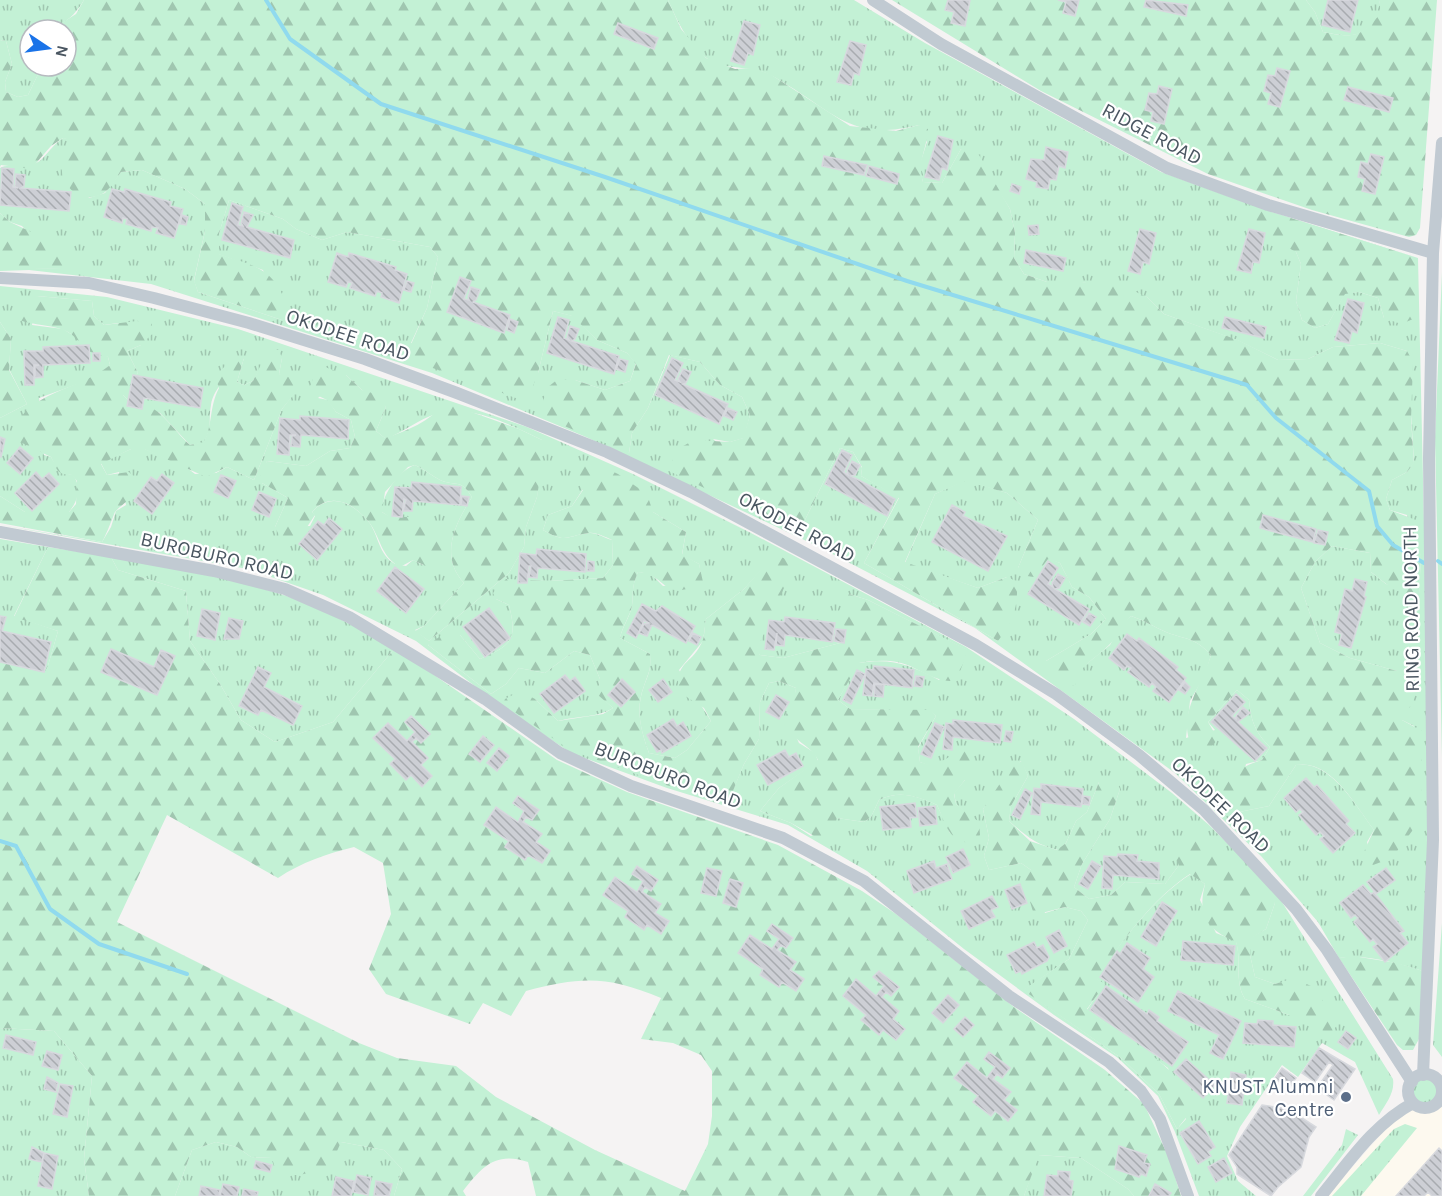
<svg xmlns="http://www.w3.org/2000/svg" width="1442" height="1196" viewBox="0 0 1442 1196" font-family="Karla,sans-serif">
<defs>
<pattern id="grass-tufts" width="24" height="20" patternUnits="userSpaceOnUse" patternTransform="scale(1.5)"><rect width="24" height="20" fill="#c3f1d5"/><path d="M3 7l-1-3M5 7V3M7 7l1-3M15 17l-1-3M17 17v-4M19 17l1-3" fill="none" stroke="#a0c6b0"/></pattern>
<pattern id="forest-firs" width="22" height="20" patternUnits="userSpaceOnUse" patternTransform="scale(1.5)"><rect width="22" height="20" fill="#c3f1d5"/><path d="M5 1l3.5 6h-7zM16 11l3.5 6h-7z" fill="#a0c6b0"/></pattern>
<pattern id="building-back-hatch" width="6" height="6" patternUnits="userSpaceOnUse" patternTransform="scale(1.5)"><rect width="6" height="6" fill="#cdcfd5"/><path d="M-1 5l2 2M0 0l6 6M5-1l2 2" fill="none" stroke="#a8abb0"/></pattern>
</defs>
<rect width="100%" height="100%" fill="#f5f3f3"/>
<path fill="#fdf9ef" d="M1442,1078V1196H1327L1384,1131Z"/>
<path fill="url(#grass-tufts)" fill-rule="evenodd" d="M0,0H84C70,23 56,30 30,30V66H42L28,95L18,97L6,92L5,82L12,64L6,41L0,40Z
M668,0H854L925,43L1161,172L1302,223L1418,258L1431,832L1423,971C1396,963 1367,954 1339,958L1318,922L1261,856L1175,773L975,628L817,546L586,437L432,373L151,284L29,270L0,271V268L7,267L62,269L22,226L10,222L0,213V168C7,163 23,170 38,162C44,159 52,145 63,138L71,139L70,148L89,198L105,193L121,172L142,170L185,189L205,204V231L194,280L198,292L282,320L263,270L218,254L219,234L229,200L283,219L296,229L322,240L347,232L430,247L438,257L427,308L411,343L538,373L553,311L573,316L597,340L627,353L636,363L630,381L605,390L575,380L629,453L632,433L648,408L670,355L700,362L720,385L742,397L750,415L744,438L730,442L713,439L804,522L840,448L853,452L862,468L861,476L899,497L864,563L998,641L1007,577L978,588L905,563L935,494L966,480L1007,493L1038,520L1018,568L1048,558L1060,563L1072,587L1089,597L1106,619L1091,634L1046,661L1079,670L1110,645L1121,625L1131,616C1144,620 1154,627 1166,632C1186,640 1195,637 1211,655L1205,675L1190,701L1186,738L1215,730L1208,722L1237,690L1249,700C1251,721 1255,732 1270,747L1262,760L1246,764L1234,813L1269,806L1296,765C1331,760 1355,805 1374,830L1367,842L1373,865L1414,726L1402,720L1397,671L1350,658L1320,643L1301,588L1315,562L1332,546L1370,553L1371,572L1386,584L1419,594L1421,556L1407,515L1390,510L1386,499L1392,480L1407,472L1414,462L1407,351L1380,343L1333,347L1308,359L1278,360L1237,340L1164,314L1147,297L1082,282H1047L1024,274L1014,258L1015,233L1010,209L995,185L961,149L942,183L923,182L919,167L927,142L919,125C859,140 841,120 794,89C785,84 776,77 766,73C747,65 723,71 705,57C687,43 677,20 668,0ZM1259,208L1418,258L1384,318L1378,298L1359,292L1345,293L1328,324L1315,328L1302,320L1296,301L1301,264L1296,252Z
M1306,0H1379L1382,13C1361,38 1355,38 1323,32L1315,12Z
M1442,272V758L1435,437Z
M0,286L107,297L238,329L527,427L633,474L751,533L966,647L1074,719L1172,793L1209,825L1275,891L1393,1079C1395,1093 1386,1103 1379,1115L1355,1062L1322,1043L1298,1077L1282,1065L1240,1127L1227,1156L1238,1181L1256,1196H1199L1175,1132L1158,1096L1118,1058L1054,1015L964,949L867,871L788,825L667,788L571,753L497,703L416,641L323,595L248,569L0,525L102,542L111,527L116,511L126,505L119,472L107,475L101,463L131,449H145L186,467L195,474L216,473L227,467L254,480L282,409L299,387L279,374L282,358L258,372L253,381L244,385L237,382L244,358C233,371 213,388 211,405C208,423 213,424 204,443L190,445L160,413L130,402L122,394L138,373L127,351L141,345L118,323L104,325L94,316L92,301L37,296L32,325L63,329L108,357L110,365L97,377L39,398L44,455L51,457C55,465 63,475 73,475C82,487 78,501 69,512H25L0,496V418L27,404L9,369L11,339L0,322ZM346,375L362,390L386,407L376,431L386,439C404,432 419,419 436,414C469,403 513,426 542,440L537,497L526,527L524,547L509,573L429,641L415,630L424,626L464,583C439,556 455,524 472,497C460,478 457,487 440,480C432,476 424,469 415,465C399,470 381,496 382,512L391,518L415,517L423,565L413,560L406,566C402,565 395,565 392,562C378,552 378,533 368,521C352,502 330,492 312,512L315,516L310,526L275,527L288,498L262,483L267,461L306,466L330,451L350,448L355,437L351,420L336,412L328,400L318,398ZM583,489L653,512L686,532L682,555L699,564L702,582L663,586L650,573L638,572C631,588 634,590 632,606C630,617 622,627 620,638L650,654C651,671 649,672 644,686C635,710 641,731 649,753L675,758L687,750L711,721L679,670L703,641L706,619L744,589L775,555L772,612L756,650L760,655L783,658L840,643L846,630L849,594L868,600L967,650L939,680C908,664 893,658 858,663L838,700L850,709L931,711L936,716L918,748L920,762L965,780L954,793L956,804L966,813L950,833L937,805C917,796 900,790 879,800L871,817L864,822L837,818L811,836L791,823L760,811L779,788L818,761L815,753L799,743L786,715L795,699L796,688L779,681L769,683L760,702L759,739L744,764L728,802L505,699H535L558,721C576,716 597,718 613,708L599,695L600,679L590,655L574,651L545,673L519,668L506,684L491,694L428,645L460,635L480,659C511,645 518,641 509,605L496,599L506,580L548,581L603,578L613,565L612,540C605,538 595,532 589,533C565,536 567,544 543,530L548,515L572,506ZM1021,761L1028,776L1011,806L1009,821C1025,835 1036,845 1058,850L1066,843L1076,821L1087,812L1099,782L1120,789L1110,819L1082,864L1074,887L1089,899L1111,895L1125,882L1165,884L1179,865L1275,903L1266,929L1250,938V955L1255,977L1275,984L1294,979L1289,1015L1245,999C1234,981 1242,962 1236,941L1216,933L1200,900L1205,884L1191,874C1154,897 1120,943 1096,979L1104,984L1087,1010L1168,1068L1186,1119L1177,1129L1159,1094L1121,1058L1024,990L1069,959L1088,920L1081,911L1065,907L1045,913L1031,870L1021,863L989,870L984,856L989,838L983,809Z
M0,539L48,547L14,616L58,631L47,669L0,659Z
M111,557C173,569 236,578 295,599C330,612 362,631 395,648L333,722L275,742L241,720L220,684L190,641L186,591L118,570Z
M1442,923V1057L1433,1045Z
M0,1028L54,1031L92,1076L84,1159L89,1196H0Z
M1410 1092a15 15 0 1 1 30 0a15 15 0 1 1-30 0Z
M1405,1124L1417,1128L1361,1196H1332L1394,1129Z
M1346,1129L1358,1135L1311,1196H1303L1342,1145Z
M216,1142L237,1147L251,1157L273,1158L341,1142L384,1150L402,1169L394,1196H175L192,1150Z
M1038,1155L1081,1158L1128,1189L1134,1196H1024Z"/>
<path fill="url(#forest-firs)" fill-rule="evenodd" d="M84,0H668L681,29L706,58L735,69L753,68L770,74L850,126L896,131L919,125L928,129C927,150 917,160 923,182L942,183L961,149L979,155L1010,209L1015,233L1014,258L1024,274L1047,282H1082L1123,286L1147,297L1164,314L1238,340L1278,360L1308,359L1333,347L1380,343L1407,351L1413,362L1411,419L1414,463L1407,472L1392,480L1386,499L1390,510L1416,520L1421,556L1419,594C1401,598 1385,583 1371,572L1370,553L1332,546L1315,562L1301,588L1320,643L1350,658L1397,671L1416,683L1412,706L1403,711L1402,720L1422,731L1421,819L1392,858L1373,865L1362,856L1374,830C1355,805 1331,759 1296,765L1269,806L1234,813L1223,809L1220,794C1231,775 1240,766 1262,760L1270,747C1255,732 1251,721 1249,700L1237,690L1208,722L1218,739L1207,752L1194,750C1174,718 1202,686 1211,655C1195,637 1186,640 1166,632C1154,627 1144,620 1131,616C1122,625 1117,638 1108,646C1092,662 1081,663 1075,685L1066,688L1045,671L1046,661L1091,634L1106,619L1089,597L1072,587L1060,563L1048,559L1034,577L1027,576L1018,568L1038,520L1007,493L966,481L935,494L905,562L978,588L1007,577L1016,581C1020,605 1012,622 998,641L864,563L899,498L861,476L862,467L853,452L840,448L804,522L796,532L669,471L676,450L694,440L730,442L743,438L750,415L742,397L720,385L700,362L669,355L648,408L632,433L629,453L538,415L548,387L558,379L575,380L605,390L630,381L636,364L627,353L597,340L572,316L553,311L538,373L527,402L405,358L427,308L438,257L430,247L347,232L322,240L296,229L283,219L229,200L219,234V254C262,269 271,266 290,311L282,320L198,292L194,281L205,231V204L185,189L142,170L121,172C116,179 110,190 102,194C73,209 48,169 70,147V140L63,138L51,146L31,169L1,165L0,167V40L6,41L12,64L5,82L6,92L18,97L28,95L42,66H66V30H51L76,14Z
M892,0H1306L1315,12L1323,32C1354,38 1360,38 1381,13L1379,0H1437L1420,228L1416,235L1409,237L1312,210L1208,174L1041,91Z
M1259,208L1418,258V317L1401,324L1384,318L1378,298L1359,292L1345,294L1328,324L1315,328L1302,320L1296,301L1301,264L1296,252L1274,240L1256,220Z
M0,213L10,222L42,237L67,258V265L62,269L0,268Z
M37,296L92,301L94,316L104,325L137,321L152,323V334L141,345L127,351L138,373L123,395L130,402C157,400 172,429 190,445L204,442C213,424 209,407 219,388L215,377L235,355L244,358L237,382L244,385L253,381L268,350H279L282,358L279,374L292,378L300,387L282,409L254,480L227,467L206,477L144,449H131L101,464L107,475L129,472L134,477C136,501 128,498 115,512C114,514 106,536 102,542L0,523V496L25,512H69L76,504L77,481L72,475C56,474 58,471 51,457L14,439C16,393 80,391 110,365L108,357L84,350C69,320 45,330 16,319L18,303Z
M0,322L11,339L9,370L27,404L0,418Z
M325,367L346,375L362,390L376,394L386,407L376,431L385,438C408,431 429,421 446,403L519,429L542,440V464L537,497L526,527L524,547L509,573L429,641L415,631L424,626L464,583C439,556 455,524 472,497C460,478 457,487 440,480C432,476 424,469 415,465L408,467L385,492L382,512C395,521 402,516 416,517C428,519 437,527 446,534C447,559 440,575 413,560L400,567C380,556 381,537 368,521C353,503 330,491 312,512L315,515L301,536L281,539L275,527L288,498L262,483L259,478L267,461L306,466L330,451L350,448L355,437L351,420L336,412L327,400L308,391L314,377Z
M593,462L618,474L647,494L653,512L686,532L682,554L699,564L703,582C661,604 669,575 638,572C631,589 634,590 632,606C630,616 622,627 620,638L650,654C651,671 649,671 644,686C635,709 641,731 649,753L675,758L687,750L711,721L704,708L679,692C674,661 692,665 702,642C705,637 704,626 706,619L744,589L774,554L795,563L757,649L760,655L783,658L840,643L846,630L839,611L849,594L868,600L968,650L959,674L950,681C936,680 927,674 914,668C896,659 878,660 859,663L838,700L850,709L931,710L936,716L918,747L920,762L933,766L962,750L972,754L975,767L954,794L956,804L979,822L980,835L974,844C948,841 947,827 937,805C916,796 900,790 879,800L871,817L864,822L837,818L825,842L791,823L760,811L779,788L818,760C811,743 782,738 786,715C788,706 795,699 796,688L779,681L769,683L760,702L759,739L744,764L728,803L666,785L570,750L503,704L505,699L520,691L535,699L558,721L603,714L613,708L598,695L600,679L590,655L574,651L545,673L519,668L506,684L491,694L428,645L449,630L460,635L480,659C511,645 518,641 509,605L496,599L493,593L506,579L548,581L603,578L613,565L612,540C605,537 595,532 589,533C565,536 567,544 543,530L548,515L572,506L583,490L573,477L576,467Z
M48,547L111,557L118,570L186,591L190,641L220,684L241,720L275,742L333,722L395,648L557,760L627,792L778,845L862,891L896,914L1014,1007L1105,1070L1144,1104L1169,1158L1181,1196H1134L1128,1189L1081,1158L1039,1155L1024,1196H536L528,1162C495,1151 482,1167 463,1191L466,1196H394L402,1169L384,1150L341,1142L330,1167L300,1175H277L272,1158L251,1157L237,1147L216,1142L192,1150L175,1196H89L84,1159L92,1076L54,1031L0,1028V659L47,669L58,631L14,617ZM167,815L278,878C302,862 326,854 354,847L383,863L391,914L369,969L386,994L470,1024L483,1003L511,1016L526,991C582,976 608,976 661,998L641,1039L673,1043L701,1055L712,1071V1116L708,1144L685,1191L595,1150L496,1097L456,1066L397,1058L359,1043L117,922Z
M1022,761L1028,776L1011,806L1009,821L1030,841L1057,850L1066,843L1076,821L1087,812L1099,782L1114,776L1120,789L1110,819L1082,864L1074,887L1089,899L1111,895L1125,882L1165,884L1179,865L1170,847L1193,829L1214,842L1269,894L1275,903L1266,929L1250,939V955L1255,977L1275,984L1294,978L1313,987L1339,1023L1330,1034L1289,1015L1245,999C1234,981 1242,962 1236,942C1207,929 1197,916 1205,884L1190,874C1154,897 1120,943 1097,979L1105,984L1087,1009C1125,1039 1172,1061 1197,1104L1177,1129L1159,1094L1121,1058L1023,990L1069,959L1088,920L1081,911L1065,907L1034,915L1023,878L1031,870L1021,863L989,870L984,856L989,838L983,809L1011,767Z
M1353,956L1397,963L1423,971L1419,1039L1413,1050H1403L1397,1045L1339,958Z"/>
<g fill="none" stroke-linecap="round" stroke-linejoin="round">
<path stroke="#90daee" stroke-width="4" d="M266,0L290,39L381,104L605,177L907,281L1247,385L1276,418L1369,491L1377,526L1393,545L1424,563
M1438,561L1442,564
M0,841L16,846L50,909L99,944L187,974"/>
</g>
<path fill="url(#building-back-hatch)" stroke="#d7d9de" stroke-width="1.5" d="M948,0H970L965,26L951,23L954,12L945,10Z
M1058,0H1079L1075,16L1063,13L1066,2Z
M1146,0L1188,5L1186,16L1144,7Z
M1328,0H1358L1350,32L1322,25Z
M744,21L760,25L753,55L748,53L744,65L731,61Z
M618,23L658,38L654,49L614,34Z
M850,41L866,45L859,75L854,73L851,85L837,82Z
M1277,68L1290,71L1280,107L1268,104L1271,93L1264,91L1268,75L1275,76Z
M1159,86L1172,89L1164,124L1151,121L1153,112L1145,110L1149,93L1157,94Z
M1348,87L1393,98L1389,112L1344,100Z
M938,136L953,140L947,170L942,168L939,180L925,177Z
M1046,147L1068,152L1065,168L1059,166L1056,180L1050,179L1048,189L1036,187L1037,182L1026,179L1031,159L1044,160Z
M1371,154L1384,157L1375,194L1362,191L1365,179L1358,177L1361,162L1368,164Z
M824,156L867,165L864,175L822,166Z
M869,166L899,174L897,184L866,176Z
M2,168L14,169L13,187L18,188L15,186L16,174L25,175L24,186L21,188L71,192L69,211L0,205Z
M1012,184L1021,187L1019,194L1010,191Z
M112,189L124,192L125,189L171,202L170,206L183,209L174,238L156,233L158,228L152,227L151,231L126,224L127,219L123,218L122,223L104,217Z
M232,203L243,207L238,225L243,226L241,223L244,212L253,215L247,227L294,240L290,258L222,240Z
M182,215L188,217L186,225L180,224Z
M1038,225L1039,234L1029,235L1028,226Z
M1140,229L1156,233L1149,264L1143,262L1140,274L1128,271Z
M1249,229L1265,233L1259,263L1253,262L1251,273L1237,270Z
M1026,250L1066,258L1063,271L1024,263Z
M337,253L348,257L349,253L396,267L395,270L407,274L399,303L381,297L382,293L377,291L375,296L350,288L352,283L348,282L346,287L328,282Z
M460,277L471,281L464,299L469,300L468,297L471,287L480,290L476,300L473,302L510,315L504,333L447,312Z
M407,281L414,283L411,292L404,290Z
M1348,299L1364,303L1357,333L1352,331L1349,343L1335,340Z
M558,317L569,320L564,338L569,340L567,337L570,326L579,329L575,339L572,341L619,356L614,374L547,353Z
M1225,317L1266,327L1264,338L1222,328Z
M510,319L518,322L514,333L507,330Z
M89,345L90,363L43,365V377L35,378V366L39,365H34V385H25L24,351H43V347Z
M93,353H100V361H93Z
M672,358L683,363L675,380L680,382L678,379L683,369L691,372L686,383L683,384L728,404L719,424L655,395Z
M620,359L628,361L625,372L616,369Z
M133,375L203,388L200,408L144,398L142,409L127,406Z
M728,408L737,412L733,420L724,416Z
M300,416L349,420L348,439L301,435L300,447L291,446L292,436L296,435H290L289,455L277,454L280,418L300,420Z
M0,437L5,439L1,457L0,456Z
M20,447L33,458L20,474L7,463Z
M842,450L852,455L844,472L848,475L847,471L852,461L860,465L855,475L851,476L895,499L887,516L825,484Z
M36,472L42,479L49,473L59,484L32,511L15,493Z
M162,474L174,483L152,514L134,501L151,477L157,481Z
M221,475L236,481L228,498L214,492Z
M412,482L461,487L460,505L413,501L412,511H403L406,500L404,499L402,517L392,516L395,487L411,488Z
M259,492L276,499L269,517L252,510Z
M462,496L469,497L467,506L461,505Z
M952,505L965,512L963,516L1007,536L988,571L932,542Z
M1263,515L1316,529L1313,542L1260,528Z
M329,518L342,529L317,560L299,544L318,521L324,525Z
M1318,530L1328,532L1325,545L1314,543Z
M537,549L586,554L585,572L538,568L537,578L529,577L531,566H529L527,583H518L520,553L536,555Z
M588,561L594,562V571H587Z
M1048,561L1058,568L1048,584L1053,587L1052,583L1058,574L1065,578L1059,588L1055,589L1089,609L1079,625L1028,594Z
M395,567L424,589L406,613L377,591Z
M1355,579L1367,582L1364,596L1366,597L1351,648L1339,645L1342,634L1335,632L1345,589L1352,591Z
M642,604L656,611L662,606L695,626L686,643L652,625L647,636L639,633L644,624L649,623L644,621L636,638L627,633Z
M489,608L510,638L485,657L463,627Z
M202,609L220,613L215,640L197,636Z
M1089,613L1096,617L1090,626L1083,622Z
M0,616L6,617L2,631L51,642L44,672L0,662Z
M785,617L835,623L832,642L785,635L784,646L776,645L777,633L774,650L765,649L769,620L784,622Z
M229,618L243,621L239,639H224Z
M836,629L846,630L844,643L834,641Z
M693,633L701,637L697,645L689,641Z
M1127,634L1137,641L1139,638L1178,667L1176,670L1186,678L1169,702L1153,691L1156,687L1152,683L1149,687L1128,672L1131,668L1127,666L1124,670L1109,658Z
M111,649L154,667L161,650L175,656L157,695L101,672Z
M874,666L914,670L912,688L874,683L872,696L863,695L866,669L873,670Z
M258,667L271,673L264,687L302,706L293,725L261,710L258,715L239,706Z
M857,670L865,674L851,704L843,700Z
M565,675L570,681L575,677L585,691L554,713L540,694Z
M916,676L924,677L922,687L914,686Z
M622,679L635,692L621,707L608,695Z
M663,679L672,692L658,702L649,690Z
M1185,682L1190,687L1185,694L1179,690Z
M875,684L884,685L883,697L874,696Z
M1236,694L1245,702L1232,716L1236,719V716L1243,707L1250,713L1238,722L1267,748L1255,761L1211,722Z
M776,695L789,702L779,719L766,712Z
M411,716L430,734L421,743L416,738L412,742L428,758L421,765L432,776L422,787L411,775L406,780L390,764L395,759L373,738L388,723L407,741L415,732L405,722Z
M673,719L677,726L683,722L691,736L662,753L661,750L657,752L647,735Z
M953,720L1002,725L1000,743L953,737L952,750L943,749L946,723L953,724Z
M935,723L944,727L931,758L921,754Z
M1006,731L1013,732L1011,742L1004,741Z
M483,736L494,745L480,762L469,754Z
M499,748L509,756L497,771L487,763Z
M785,750L789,757L796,753L803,766L768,785L757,765Z
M1306,778L1314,787L1317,785L1349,821L1346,824L1355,833L1333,853L1320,839L1324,836L1320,832L1316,835L1299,815L1303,812L1300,809L1296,812L1284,798Z
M1041,784L1083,789L1081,807L1041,802L1040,815L1031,814L1034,788L1041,789Z
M1025,789L1032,793L1020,819L1012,815Z
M518,796L539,810L532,820L526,817L523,822L542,834L536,842L550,851L542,863L528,855L525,860L505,847L509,841L484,825L496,807L518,822L524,811L513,803Z
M1083,796L1090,797L1089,805L1082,804Z
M915,803L917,817L910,818L911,827L883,830L880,807Z
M935,806L937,824L920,826L918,808Z
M963,849L970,865L953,873L946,857Z
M1118,854L1138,855L1137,861L1159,863V879L1113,875L1112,889L1102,888L1104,856L1117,857Z
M934,861L936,868L947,864L952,879L914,893L907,871Z
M1092,861L1101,866L1088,889L1079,884Z
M637,866L658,880L651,891L645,887L642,892L661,904L655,913L669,921L661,934L647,925L644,930L625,917L628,911L603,895L615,877L637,892L643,881L632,874Z
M707,868L722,871L716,896L701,893Z
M1386,868L1395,880L1376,894L1367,882Z
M730,879L743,883L736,907L723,903Z
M1020,884L1027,903L1012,909L1005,890Z
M1363,885L1371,894L1374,892L1404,931L1400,933L1408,943L1385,962L1373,947L1377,944L1373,939L1370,942L1354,922L1358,918L1355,915L1351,918L1340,903Z
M992,896L998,907L991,910L995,917L969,929L961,911Z
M1162,902L1177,911L1156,946L1141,937Z
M772,924L793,938L786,948L781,945L777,950L796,962L790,970L804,979L796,991L782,982L779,987L760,975L763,969L738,953L750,935L772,949L779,939L767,931Z
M1059,930L1067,946L1054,953L1046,937Z
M1183,941L1235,946L1233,965L1181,960Z
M1034,942L1037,948L1043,945L1049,957L1047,961L1022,974L1021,971L1016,973L1007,955Z
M1127,943L1150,958L1143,969L1154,977L1138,1002L1100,977L1117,951L1120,954Z
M879,971L899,987L891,996L886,992L882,997L899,1011L893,1019L905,1029L896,1040L883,1030L879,1035L861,1020L866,1015L843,996L856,979L876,996L884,986L873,977Z
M1106,986L1147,1014L1149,1010L1159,1017L1157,1021L1188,1042L1172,1066L1090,1010Z
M1178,991L1241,1021L1223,1059L1210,1053L1219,1035L1168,1011Z
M948,995L959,1005L943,1023L932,1013Z
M965,1017L974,1025L963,1037L954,1029Z
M1258,1020L1273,1021V1025L1296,1027L1294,1047L1243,1043L1245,1023L1257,1024Z
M1346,1031L1356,1038L1348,1049L1338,1042Z
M6,1035L36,1042L33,1055L3,1048Z
M1319,1048L1355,1069L1334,1100L1317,1088L1333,1065L1329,1062L1315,1082L1302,1073Z
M47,1051L62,1055L58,1070L42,1066Z
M989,1052L1010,1068L1002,1078L997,1074L993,1079L1011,1092L1004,1100L1017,1110L1008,1121L995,1111L991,1116L973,1102L978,1096L954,1078L967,1062L987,1078L995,1067L984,1059Z
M1186,1059L1215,1085L1203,1098L1174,1072Z
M1282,1068L1296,1078L1289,1089L1275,1078Z
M1231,1072L1246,1075L1242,1105L1227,1103Z
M47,1077L58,1083L56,1092L44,1089Z
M60,1084L73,1086L67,1117L53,1114Z
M1262,1105L1288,1109L1316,1127L1309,1137L1301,1167L1278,1187L1271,1196L1237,1174V1167L1229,1155Z
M1199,1121L1215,1147L1208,1152L1211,1156L1198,1164L1180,1133Z
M1119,1146L1147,1155L1144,1163L1150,1164L1146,1176L1141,1174L1139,1177L1115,1169Z
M32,1147L44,1153L42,1162L29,1159Z
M1439,1148L1442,1151V1196H1432L1428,1192L1424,1196H1396Z
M44,1153L58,1156L52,1189L38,1186Z
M1224,1158L1232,1173L1216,1182L1208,1167Z
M256,1161L272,1165L270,1172L254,1168Z
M1058,1171L1070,1172L1069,1180L1073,1181L1071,1196H1044L1047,1175L1058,1176Z
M357,1175L371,1178L368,1195L353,1192Z
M336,1177L354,1181L351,1196H332Z
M376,1181L392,1184L389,1196L374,1195Z
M223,1184L239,1187L237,1196H220Z
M1155,1184L1171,1193L1169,1196H1149Z
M201,1186L220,1190L219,1196H199Z
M244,1189L258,1192L257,1196H242Z"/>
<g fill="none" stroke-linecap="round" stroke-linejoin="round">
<path stroke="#c1cad2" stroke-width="12" d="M873,0L941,44L1167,168L1268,205L1433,253
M0,278L89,283L154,298L249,323L365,359L457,393L607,452L691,492L976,645L1056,694L1139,755L1204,810L1296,909L1327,950L1412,1082
M0,532L214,571L285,589L349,617L485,699L560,753L631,786L783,838L864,881L1009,996L1109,1062L1141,1091L1160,1119L1188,1196
M1408 1091a17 17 0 1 1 34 0a17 17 0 1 1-34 0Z
M1423,1075L1433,840L1429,458L1433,253L1442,143
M1321,1196C1349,1162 1374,1124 1413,1103"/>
</g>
<circle fill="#5c6f8a" stroke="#fff" stroke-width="2" cx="1346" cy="1097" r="6"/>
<g text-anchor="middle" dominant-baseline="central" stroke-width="4.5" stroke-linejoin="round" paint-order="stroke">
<g font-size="20" fill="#4a5661" stroke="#fff">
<text transform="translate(1152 134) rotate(28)">RIDGE ROAD</text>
<text transform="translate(348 335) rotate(18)">OKODEE ROAD</text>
<text transform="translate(797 527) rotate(28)">OKODEE ROAD</text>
<text transform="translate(217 556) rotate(13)">BUROBURO ROAD</text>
<text transform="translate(1411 609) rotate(-91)">RING ROAD NORTH</text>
<text transform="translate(668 775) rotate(21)">BUROBURO ROAD</text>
<text transform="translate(1221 805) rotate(44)">OKODEE ROAD</text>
</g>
<g font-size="20" fill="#4e5e75" stroke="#fff" text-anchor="end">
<text x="1334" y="1086">KNUST Alumni<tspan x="1334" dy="23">Centre</tspan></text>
</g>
</g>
<g transform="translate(48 48) rotate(103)"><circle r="28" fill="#ffffff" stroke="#b7bbc0" stroke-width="1.5"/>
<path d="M0-4.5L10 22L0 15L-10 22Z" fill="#1a73e8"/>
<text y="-9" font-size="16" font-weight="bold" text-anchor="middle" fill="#4a5661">N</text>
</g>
</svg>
